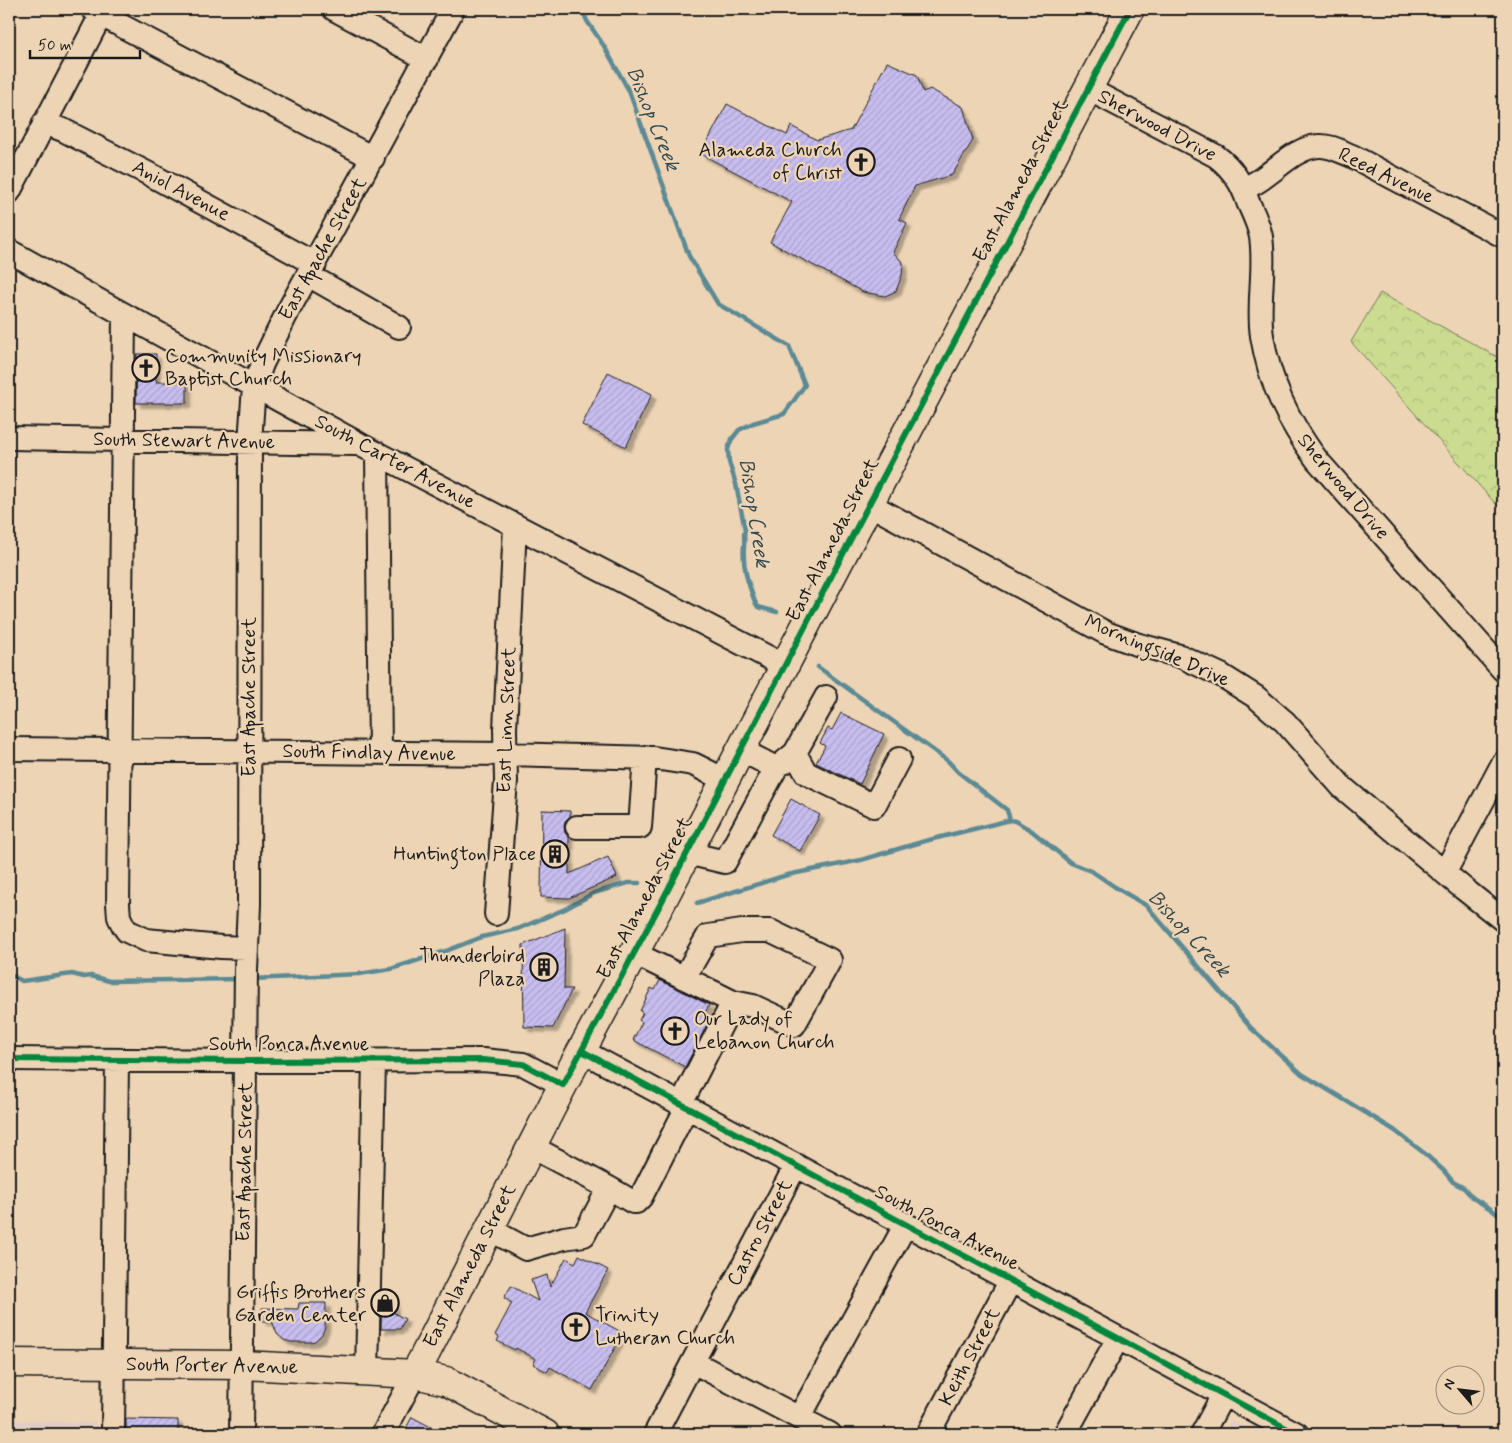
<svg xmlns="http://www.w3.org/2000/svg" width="1512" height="1443" viewBox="0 0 1512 1443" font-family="Mynerve,sans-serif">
<defs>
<pattern id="park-crowns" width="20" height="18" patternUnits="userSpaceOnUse" patternTransform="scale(1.25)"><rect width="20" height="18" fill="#cbdc90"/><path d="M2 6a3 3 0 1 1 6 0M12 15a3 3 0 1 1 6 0" fill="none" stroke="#aebc7c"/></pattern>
<pattern id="building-hatch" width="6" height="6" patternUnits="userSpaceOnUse" patternTransform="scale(1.25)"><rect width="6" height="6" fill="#c7bdef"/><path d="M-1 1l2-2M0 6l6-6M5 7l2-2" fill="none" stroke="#aaa2cc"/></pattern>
<filter id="shadow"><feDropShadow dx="4.5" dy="4.5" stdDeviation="1" flood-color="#0004"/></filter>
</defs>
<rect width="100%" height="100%" fill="#edd4b5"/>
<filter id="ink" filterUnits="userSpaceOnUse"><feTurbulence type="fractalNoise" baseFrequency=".02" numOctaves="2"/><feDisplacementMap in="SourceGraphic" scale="10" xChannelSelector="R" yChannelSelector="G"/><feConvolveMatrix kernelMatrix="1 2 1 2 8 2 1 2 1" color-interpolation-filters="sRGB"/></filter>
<g filter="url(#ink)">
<path fill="#e2cdc6" d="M9,1420L96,1423V1434H9Z
M1231,1420L1258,1434H1224Z"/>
<path fill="url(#park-crowns)" stroke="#747c56" d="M1380,293L1503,360V512L1351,342Z"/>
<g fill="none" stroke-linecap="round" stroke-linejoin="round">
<path stroke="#5c8a94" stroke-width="4.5" d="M582,9L587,21L604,46L629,91L689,256L718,304L789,346L805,385L784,414L753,423L739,430L732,439L728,449L729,462L736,484L745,530C743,536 745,540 744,546C742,566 748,583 755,602L758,607L777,612
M818,667L948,761L958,772L1007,810L1010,820
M1010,820L1015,821L1032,831L1071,863L1093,872L1115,887L1147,906L1251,1028L1302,1074L1394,1130L1424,1153L1444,1171L1453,1182L1464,1188L1473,1198L1491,1209L1503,1219
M697,903L787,875L861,860L925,841L1010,820
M9,974L22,981L72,974L84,977L91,976L109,981L239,979
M252,979L359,974L391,969L446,951L482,937L518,929L565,909L594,893L628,883H639"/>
</g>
<path fill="url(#building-hatch)" stroke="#1c1c1c" filter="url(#shadow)" d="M887,62L917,75L923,92L930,89L963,107L973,140L952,175L915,186L899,219L907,223L893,252L903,263L902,275L896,291L885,296L863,292L770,242L792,202L701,154L727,104L787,135L791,126L817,140L851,130Z
M137,354H156V382H187V403H136Z
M608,372L652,394L626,447L582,425Z
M841,713L884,734L860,784L816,763L825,746L820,743L828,728L832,730Z
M791,799L820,815L800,851L771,835Z
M542,810L570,811V816L565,821L564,827L565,833L569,837V874L608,857L617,877L569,898L541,897Z
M565,928L564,989H572L553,1028L524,1027L523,945Z
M660,980L709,1005L704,1015L710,1019L685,1067L633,1040L642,1022L639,1020L643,1013L640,1011L651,988L655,990Z
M579,1255L608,1270L585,1312L623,1333L592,1390L550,1367L547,1372L533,1364L536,1359L516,1348L515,1350L497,1341L499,1337L495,1335L512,1303L504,1298L511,1286L538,1301L531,1280L547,1275L550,1287L566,1258L575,1263Z
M382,1292H393L394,1313L405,1319L400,1329H381Z
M299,1303H326L325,1327L322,1334L315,1341L310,1342H291L284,1340L277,1334L272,1321H262V1308L298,1309Z
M412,1417L444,1434H403Z
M126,1419L178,1420V1434H126Z"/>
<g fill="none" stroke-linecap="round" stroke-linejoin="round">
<g stroke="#1c1c1c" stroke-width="26">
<path id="minor" d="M93,9L101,15L373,158
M334,9L427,59
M1088,89L1216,156C1232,168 1242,183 1248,202C1253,213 1259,225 1261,237C1266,270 1257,304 1262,336C1270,384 1288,421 1317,460L1503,670
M44,123L63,130L153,176L315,264
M1244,189C1251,185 1258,182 1264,177C1280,166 1298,147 1319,146C1330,145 1342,152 1352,156L1503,236
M9,192L104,9
M9,251L359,444L785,666
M308,275L399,327
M124,315L118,904L119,917L123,925L127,931L146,940L221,947L247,948
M9,438L355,444
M377,453L380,753
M869,504L1106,633L1136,644L1180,656L1221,675L1256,697L1285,722L1342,787L1464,889L1503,920
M9,749L506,754L654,758L693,764L725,780
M795,753L806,773L874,806L899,759
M783,763L795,753L826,697
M577,827H640L645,757
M687,853L725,862L776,768L741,750
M1445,872L1503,763
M496,914L506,781L505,729L515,526
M634,953L733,1002L753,1006L794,1025L830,960L770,931H742L708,936L684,978
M582,1051L1297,1434
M9,1059L246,1061L483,1060L523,1064L563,1085
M681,1104L733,1002
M609,1188L633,1202H636L641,1197L687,1107
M489,1229L526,1249L564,1238L584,1235L609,1188L532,1147
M693,1362L830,1434
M367,1372L374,1061
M799,1418L906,1224
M113,1434L117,1060
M241,1434L246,969L249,905L250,442L254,386L262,364L288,311L453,9
M383,1434L415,1374
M655,1434L796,1165
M928,1434L1011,1280
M1065,1434L1118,1338
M1202,1434L1223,1395"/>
</g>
<g stroke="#1c1c1c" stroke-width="31">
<path id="major" d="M9,1363L242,1365L415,1374L446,1381L545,1434
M415,1374L563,1085L661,903L869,504L1130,9"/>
</g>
<use href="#minor" stroke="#edd4b5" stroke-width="22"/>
<use href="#major" stroke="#edd4b5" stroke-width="28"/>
<g stroke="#edd4b5" stroke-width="9">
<path id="cycleway" d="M582,1051L1297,1434
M9,1059L246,1061L483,1060L523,1064L563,1085L661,903L869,504L1130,9"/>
</g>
<use href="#cycleway" stroke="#00873e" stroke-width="6"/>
</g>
</g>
<defs>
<g id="church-ring" transform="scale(1.4375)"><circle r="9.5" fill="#edd4b5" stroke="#1c1c1c" stroke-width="1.5"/><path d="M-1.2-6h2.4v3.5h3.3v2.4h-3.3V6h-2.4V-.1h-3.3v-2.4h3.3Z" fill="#1c1c1c"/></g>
<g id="building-ring" transform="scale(1.4375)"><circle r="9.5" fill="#edd4b5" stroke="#1c1c1c" stroke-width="1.5"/><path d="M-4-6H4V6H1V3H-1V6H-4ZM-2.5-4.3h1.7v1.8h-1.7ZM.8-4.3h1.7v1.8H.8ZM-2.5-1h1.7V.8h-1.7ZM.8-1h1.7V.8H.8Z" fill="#1c1c1c"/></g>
<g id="shop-ring" transform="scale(1.4375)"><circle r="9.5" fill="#edd4b5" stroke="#1c1c1c" stroke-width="1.5"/><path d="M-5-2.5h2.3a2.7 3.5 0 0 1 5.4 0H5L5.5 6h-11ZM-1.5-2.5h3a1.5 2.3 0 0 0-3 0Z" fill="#1c1c1c"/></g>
</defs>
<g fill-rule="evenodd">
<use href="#church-ring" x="861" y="162"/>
<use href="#church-ring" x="146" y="368"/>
<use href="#building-ring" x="555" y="854"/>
<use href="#building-ring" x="544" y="967"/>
<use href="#church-ring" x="675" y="1031"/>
<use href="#shop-ring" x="385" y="1303"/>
<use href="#church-ring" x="576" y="1327"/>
</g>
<g text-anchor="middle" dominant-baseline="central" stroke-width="4.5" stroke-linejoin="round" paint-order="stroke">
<g font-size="20" fill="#1c1c1c" stroke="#edd4b5">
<text transform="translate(1157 126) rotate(28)">Sherwood Drive</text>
<text transform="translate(1386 176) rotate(26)">Reed Avenue</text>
<text transform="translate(1021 181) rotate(-62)">East Alameda Street</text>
<text transform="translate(181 191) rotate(28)">Aniol Avenue</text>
<text transform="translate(323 249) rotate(-61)">East Apache Street</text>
<text transform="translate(184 441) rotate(1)">South Stewart Avenue</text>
<text transform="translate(395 462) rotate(28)">South Carter Avenue</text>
<text transform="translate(1343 487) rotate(50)">Sherwood Drive</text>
<text transform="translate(833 540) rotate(-63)">East Alameda Street</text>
<text transform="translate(1157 651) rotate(23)">Morningside Drive</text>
<text transform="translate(249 697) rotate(-90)">East Apache Street</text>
<text transform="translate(507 720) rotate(-88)">East Linn Street</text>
<text transform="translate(369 753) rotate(1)">South Findlay Avenue</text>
<text transform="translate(645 898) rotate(-62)">East Alameda Street</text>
<text x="289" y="1044">South Ponca Avenue</text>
<text transform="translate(245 1162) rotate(-89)">East Apache Street</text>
<text transform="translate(947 1228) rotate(28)">South Ponca Avenue</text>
<text transform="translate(760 1233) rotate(-62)">Castro Street</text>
<text transform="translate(470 1266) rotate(-63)">East Alameda Street</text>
<text transform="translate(970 1357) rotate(-62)">Keith Street</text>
<text transform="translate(212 1366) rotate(1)">South Porter Avenue</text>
</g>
<g font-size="20" fill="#1c1c1c" stroke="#edd4b5" text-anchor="end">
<text x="842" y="150">Alameda Church<tspan x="842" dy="23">of Christ</tspan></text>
<text x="165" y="356" text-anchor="start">Community Missionary<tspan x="165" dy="23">Baptist Church</tspan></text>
<text x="536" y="854">Huntington Place</text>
<text x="525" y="956">Thunderbird<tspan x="525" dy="23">Plaza</tspan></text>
<text x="694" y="1019" text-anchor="start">Our Lady of<tspan x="694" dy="23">Lebanon Church</tspan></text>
<text x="366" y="1292">Griffis Brothers<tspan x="366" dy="23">Garden Center</tspan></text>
<text x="595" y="1315" text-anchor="start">Trinity<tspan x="595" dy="23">Lutheran Church</tspan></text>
</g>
<g font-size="21" font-style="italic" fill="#364a4e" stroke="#edd4b5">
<text transform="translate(653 119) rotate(68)">Bishop Creek</text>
<text transform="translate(754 513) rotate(81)">Bishop Creek</text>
<text transform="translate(1189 934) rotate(47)">Bishop Creek</text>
</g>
</g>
<rect width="1512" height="1443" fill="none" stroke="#edd4b5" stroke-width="30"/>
<rect x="15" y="15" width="1482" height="1413" fill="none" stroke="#1c1c1c" stroke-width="2" filter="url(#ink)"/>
<g transform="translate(1460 1390) rotate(298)"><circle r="24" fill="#edd4b5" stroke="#998a78"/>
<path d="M0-4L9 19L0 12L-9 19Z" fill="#1c1c1c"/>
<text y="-8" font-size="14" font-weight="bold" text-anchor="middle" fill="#1c1c1c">N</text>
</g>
<path d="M30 50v8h110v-8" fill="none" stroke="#1c1c1c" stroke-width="2.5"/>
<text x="38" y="50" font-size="15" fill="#1c1c1c" stroke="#edd4b5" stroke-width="4" paint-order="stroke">50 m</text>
</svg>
